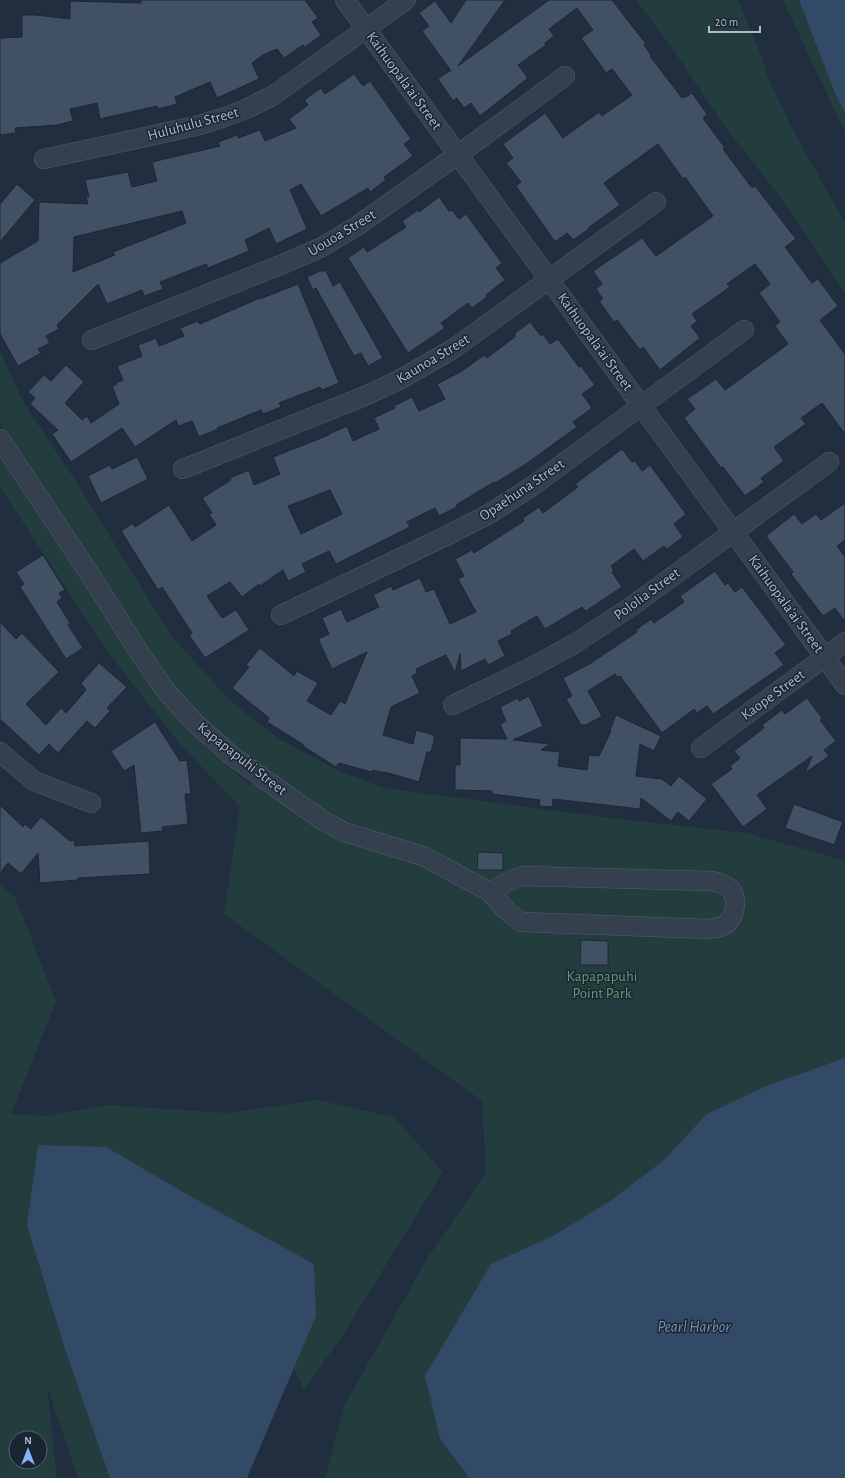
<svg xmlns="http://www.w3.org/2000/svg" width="845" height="1478" viewBox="0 0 845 1478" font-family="'Alegreya Sans',sans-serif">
<rect width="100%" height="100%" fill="#212e3f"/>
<path fill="#233d3f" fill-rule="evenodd" d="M636,0H738L760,53L768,78L794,132L845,223V293L784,202L720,120L672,48Z
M783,0H822L845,27V133Z
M0,351L25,405L73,477L171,635L229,700L281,740L339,771L385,788L602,817L746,833L845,861V1098L529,1478H325L344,1406L427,1259L486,1173L482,1101L224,914L240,807L179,743L107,651L0,487V455L115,629L172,711L210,751L249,785L262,767C240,751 216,734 198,714C180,694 163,671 147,649L5,433L0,424Z
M0,884L15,897L56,1001L11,1114L48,1116L105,1105L227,1113L317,1100L394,1117L443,1172L345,1332L304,1390L287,1354L125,1478H78L47,1386L57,1478H0ZM16,1438H40V1462H16Z"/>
<path fill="#334a67" d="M799,0H845V113L835,93Z
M845,1058V1478H469L440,1438L425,1376L491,1264L553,1236L610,1201L663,1161L707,1114L766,1086Z
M38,1145L106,1147L190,1196L314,1264L316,1316L247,1478H110L64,1346L27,1225Z"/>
<path fill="#415063" stroke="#1c2735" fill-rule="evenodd" d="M141,0H305L318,18L312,22L321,35L305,47L303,45L284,58L277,49L263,55L252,63L259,79L217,98L210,82L175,97L177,104L158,109L157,106L100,119L97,103L70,109L73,121L57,125L15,128L16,133L0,135V38L22,37V15H36L70,19V1L141,3Z
M466,0H505L458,66L549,0H612L646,44L644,45L651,55L650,56L682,98L685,96L686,97L692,93L707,114L703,118L725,148L723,149L752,188L755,186L796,239L785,247L812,283L818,279L838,306L820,320L845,354V434L822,403L801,418L806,424L774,447L784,461L761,478L764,482L745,496L723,467L721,468L684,418L695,409L687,399L716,379L725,390L788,344L775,326L780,322L759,293L770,284L755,264L727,284L730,287L692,314L697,321L691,326L700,338L660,370L643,347L640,350L617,320L614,322L599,301L603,299L596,289L602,284L593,271L642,238L656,256L713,216L685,177L683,179L658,144L604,183L620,205L588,228L589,229L573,240L567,233L555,242L516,186L521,182L506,163L513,158L503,144L545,113L563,138L599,112L602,116L632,95L612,69L606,73L581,38L593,30L577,8L549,29L554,36L545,43L546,45L518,65L528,78L480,116L471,103L464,108L457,98L453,101L438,79L449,71H451L422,31L429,26L419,13L435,1L451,23Z
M354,74L363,86L370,81L411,139L404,144L413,156L384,177L386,180L370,192L368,188L321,216L301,184L290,190L307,229L276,244L269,228L245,240L249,251L208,268L206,264L160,282L163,289L144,296L142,290L107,304L98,284L57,325L59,329L46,336L50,343L38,349L41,353L18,366L0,334V263L38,241L39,202L88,204L86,197H89L85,180L128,172L132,187L157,181L152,162L220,146L218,142L237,135L238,138L260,130L265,141L296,128L289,119L308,105L304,100L321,88L325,94ZM182,211L186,223L113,252L115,255L73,272L74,237Z
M17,184L35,200L0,242V204Z
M439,197L449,211L452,210L459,219L466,214L502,263L496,268L505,280L486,295L487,297L472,308L468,303L441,323L445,328L408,353L348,258L364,247L367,252L406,227L402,221L418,210L419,212Z
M320,271H326L333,286L340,282L383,358L368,366L361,353L354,356L316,288L313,290L307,277Z
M298,284L339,383L322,390L320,387L279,403L281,407L263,414L261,410L217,428L218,429L199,437L192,421L178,426L176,420L135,447L122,428L71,462L52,434L58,430L30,404L35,398L28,392L44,375L51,381L66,365L84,382L65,403L82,420L87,416L91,423L119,404L112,386L116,385V383L123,380L117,366L142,356L138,345L156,338L159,346L184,336L180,328L198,321L200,324L260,298V299Z
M530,322L541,336L543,334L550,344L558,339L579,367L581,366L595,385L582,394L592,408L573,422L577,427L526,464L495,483L494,482L456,505L457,507L439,516L435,508L407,522L410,527L336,564L329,551L302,564L306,572L288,581L283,570L260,586L259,584L242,597L230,582L207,596L222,618L236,610L249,630L205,658L189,635L192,633L162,587L158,590L121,531L133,523L135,527L169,505L192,541L216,525L209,514L212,513L202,498L231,480L230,478L249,470L254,485L280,474L273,457L329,435V434L347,426L353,441L379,429L374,418L395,408L394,406L412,397L419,411L445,399L437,384L462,371L484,355L487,358L516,336L514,334ZM330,490L342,514L301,534L288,506Z
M622,449L632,462L635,461L642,471L650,465L686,514L674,524L683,537L667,549L664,546L643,561L634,549L611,566L614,571L612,572L622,587L586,611L582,607L545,629L537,616L511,631L512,634L498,641L505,656L488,665L485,659L461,671L460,654L455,673L446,655L416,669L417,673L412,676L420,693L391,707L383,735L413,744L416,730L434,735V741L431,752H427L419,782L385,772V773L373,770L372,772L339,763L336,767L303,746L304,745L267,722L269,718L232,688L249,667L246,665L260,648L294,676L297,671L318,683L307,701L331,715L340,701L345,704L367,652L332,669L318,639L329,634L322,618L341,609L347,622L379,607L373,595L391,586L393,590L420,578L426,592L434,589L450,624L476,612L458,579L464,576L455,559L472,550L474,553L524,521L523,518L539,507L543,513L578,487L575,484Z
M137,457L148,479L101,503L88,476L110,465L112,469Z
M845,503V540L837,546L845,557V622L835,608L823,616L791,574L793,572L766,536L794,514L802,524L816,514L821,520Z
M43,555L65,590L59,593L62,598L57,602L70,623L68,625L83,648L66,659L20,587L24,584L16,572Z
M715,571L725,585L728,583L735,592L742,587L786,645L775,653L784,665L713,714L707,706L697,713L694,709L662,733L620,676L617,677L615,674L588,691L602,716L586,725H581L566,699L572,696L563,678L591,663L637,632L636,630L651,619L654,623L684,602L680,596Z
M0,622L16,639L22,633L59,672L26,704L46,725L61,708L66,713L86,690L81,683L99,663L127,687L107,708L110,711L95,728L87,721L58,753L49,744L39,755L0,719Z
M529,696L543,726L513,740L550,744L541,750L560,752L558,766L587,770L589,755L599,756L611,731L610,730L616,715L661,736L654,751L640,744L636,776L662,779L671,786L679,776L707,799L689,821L678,812L671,821L641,798L640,809L553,799L552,807L539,806L540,800L492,794V791L455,790V765H460V738L507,739L500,724L506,721L500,707L518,698L519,701Z
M807,698L822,718L820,720L836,741L824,750L829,756L805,773L812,756L757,795L767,809L743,827L711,784L732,769L730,766L740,758L734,751L764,728L762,725L782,710L785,714Z
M155,722L180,761L187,760L191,794H185L188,824L162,827L163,831L141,833L134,765L124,771L111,751Z
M794,804L843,822L834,845L785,828Z
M0,805L23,827L25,824L31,829L41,817L70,841L74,840L75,846L149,841L150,874L78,878V880L40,883L38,853L21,874L8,863L0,873Z
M478,852L503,853V870H477Z
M581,940L608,941V965H580Z"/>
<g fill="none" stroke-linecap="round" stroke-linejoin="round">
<g stroke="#535e6c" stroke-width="20">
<path id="minor" d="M345,0L845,685
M44,159L200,125L225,117L246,109L274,95L406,0
M92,340L283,264L322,247L357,226L477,141L565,76
M0,439L89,573L139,652L166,691L194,722L232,756L322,820L344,832L423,856L490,892L506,910L521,922L709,929C713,928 718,928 722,926C734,921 739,901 731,890C726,884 718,882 711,881L523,876L507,882L490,892
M183,469L365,396L399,380L453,349L656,202
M281,615L444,537L489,514L531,487L744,330
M453,705L530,668L574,644L632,606L829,462
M701,748L845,642
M0,752L34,781L91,803"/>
</g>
<use href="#minor" stroke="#35404e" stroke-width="19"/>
</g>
<g text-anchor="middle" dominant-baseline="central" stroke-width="3" stroke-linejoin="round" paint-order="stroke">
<g font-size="15" fill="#b0bbca" stroke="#1a2533">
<text transform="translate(404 81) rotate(54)">Kaihuopala'ai Street</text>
<text transform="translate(193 124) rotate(-15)">Huluhulu Street</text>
<text transform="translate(342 233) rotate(-31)">Uouoa Street</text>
<text transform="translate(595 342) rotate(54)">Kaihuopala'ai Street</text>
<text transform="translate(433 359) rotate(-31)">Kaunoa Street</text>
<text transform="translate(522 490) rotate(-34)">Opaehuna Street</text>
<text transform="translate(647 594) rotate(-36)">Pololia Street</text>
<text transform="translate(786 604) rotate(54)">Kaihuopala'ai Street</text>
<text transform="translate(773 695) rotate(-36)">Kaope Street</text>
<text transform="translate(242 759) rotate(38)">Kapapapuhi Street</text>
</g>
<g font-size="15" fill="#659d70" stroke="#1a2533">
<text x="602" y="976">Kapapapuhi<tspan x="602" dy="17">Point Park</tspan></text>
</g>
<g font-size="16" font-style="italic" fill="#7592b4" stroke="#1a2533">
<text x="694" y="1327">Pearl Harbor</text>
</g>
</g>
<g transform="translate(28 1450)"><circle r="19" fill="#1a2533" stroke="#56616f"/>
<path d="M0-3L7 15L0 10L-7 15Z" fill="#80b5ff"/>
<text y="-6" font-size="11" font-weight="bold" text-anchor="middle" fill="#b0bbca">N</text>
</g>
<path d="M709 26v6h51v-6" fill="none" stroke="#b0bbca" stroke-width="2"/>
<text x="715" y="26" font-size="12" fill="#b0bbca" stroke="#1a2533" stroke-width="3" paint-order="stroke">20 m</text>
</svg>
